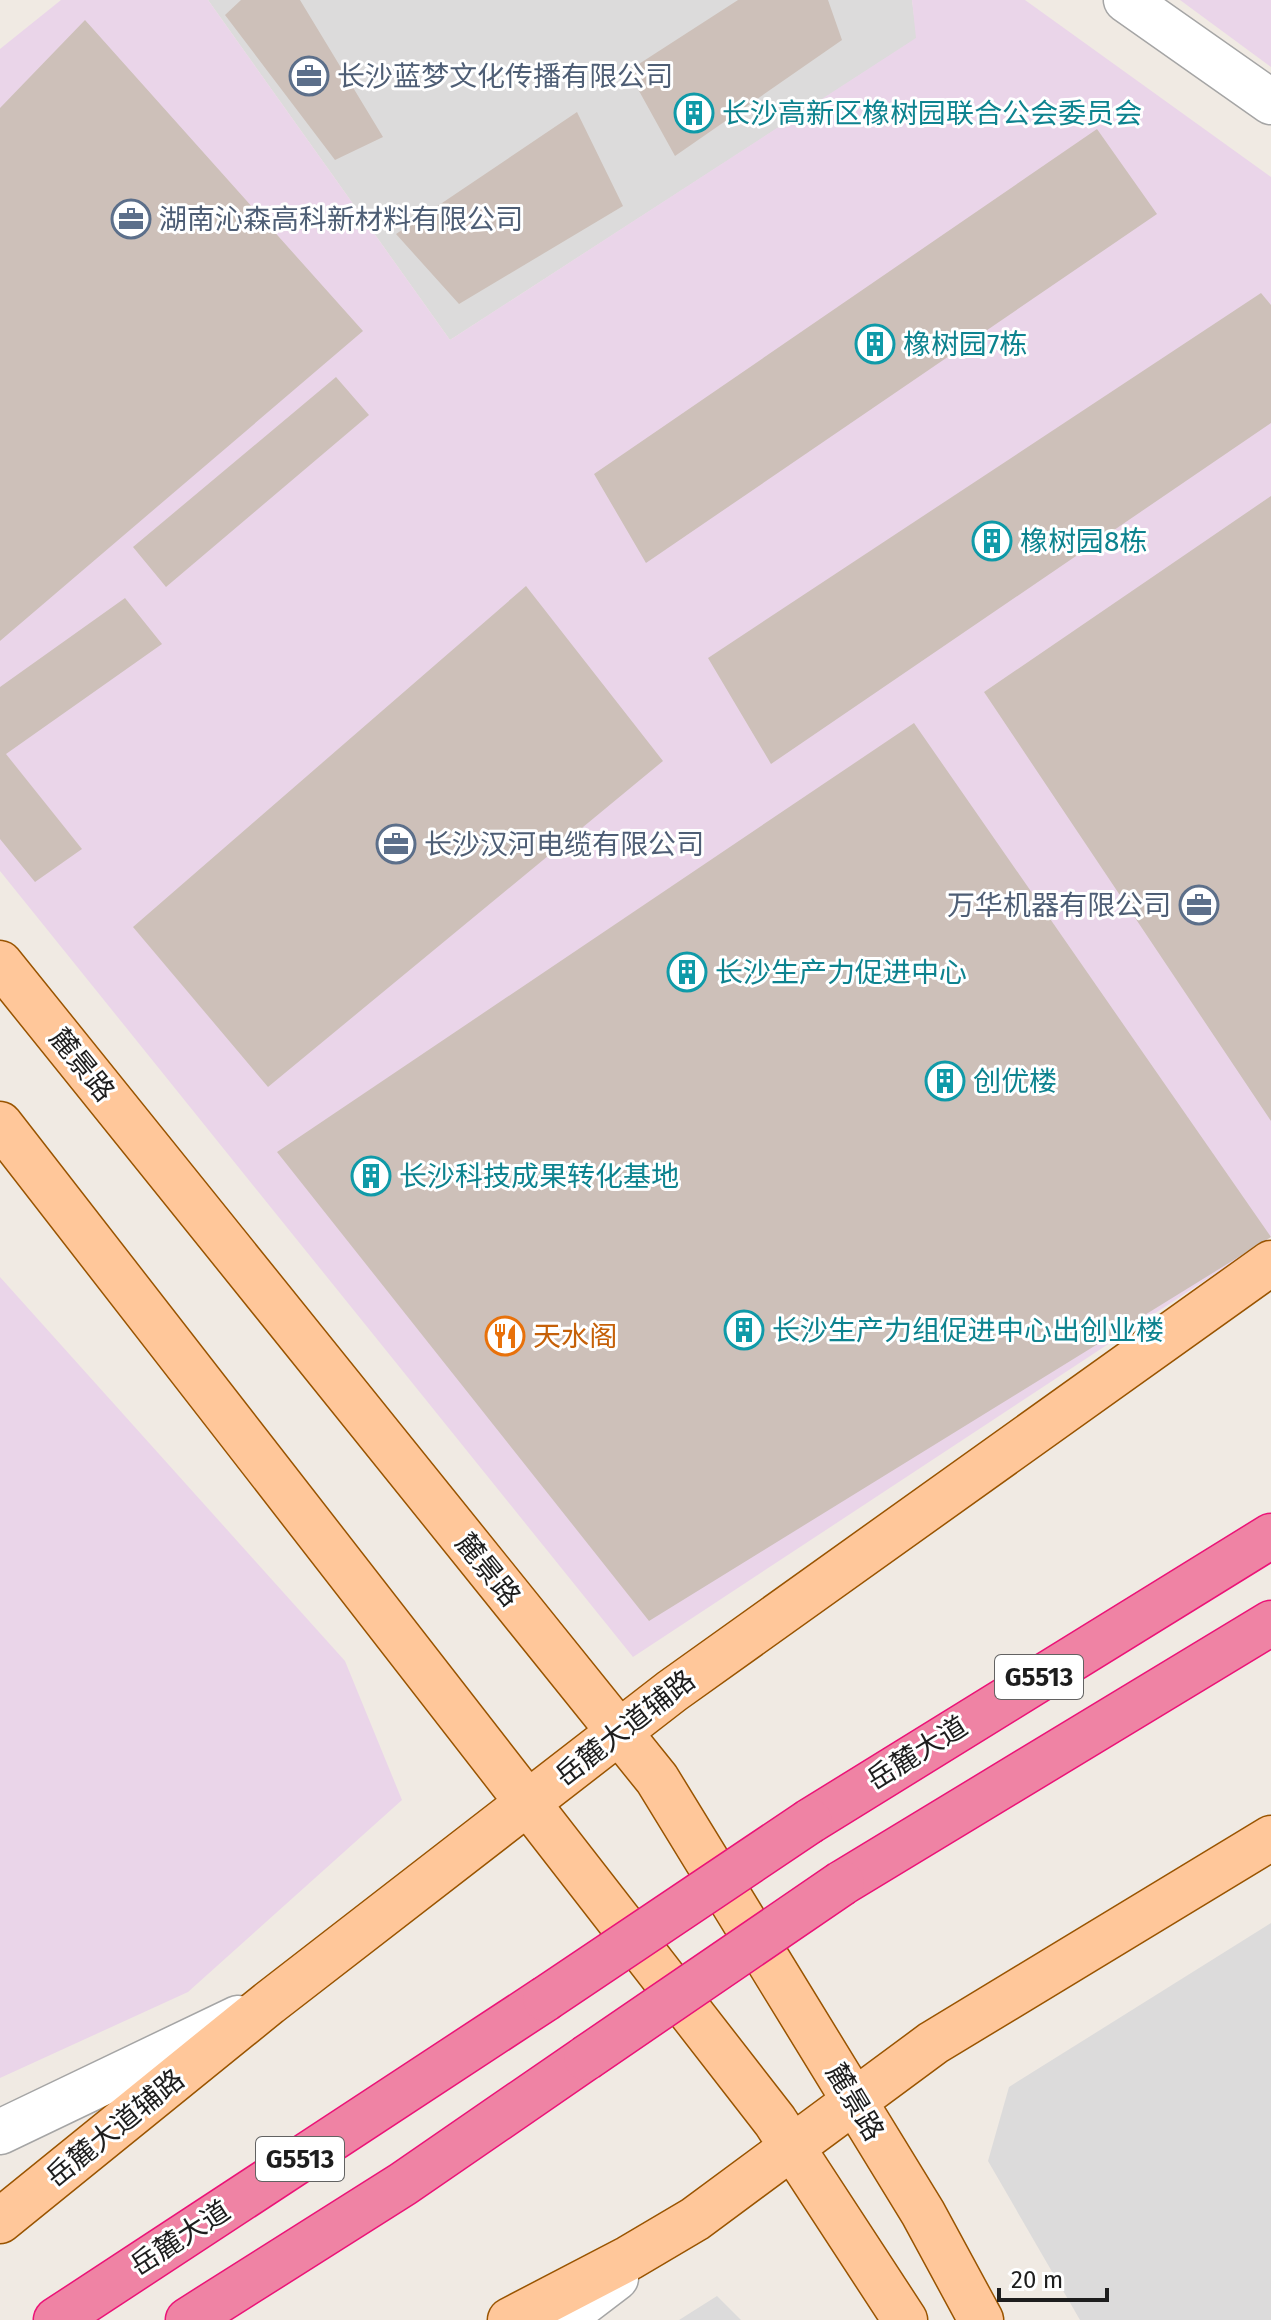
<svg xmlns="http://www.w3.org/2000/svg" width="1271" height="2320" viewBox="0 0 1271 2320" font-family="'Fira Sans','Noto Sans SC',sans-serif">
<rect width="100%" height="100%" fill="#f0eae3"/>
<path fill="#dcdbdb" d="M208,0H912L917,38L450,340Z
M1271,1923V2320H1080L988,2161L1009,2087Z
M717,2296L741,2320H679Z"/>
<path fill="#ead5e9" d="M61,0H208L450,340L916,38L912,0H1025L1271,177V1237L633,1657L0,871V49Z
M1180,0H1271V67Z
M0,1277L345,1661L402,1800L188,1992L0,2078Z"/>
<path fill="#cdc0b9" d="M241,0H300L383,137L335,160L225,15Z
M738,0H828L842,40L675,156L628,71Z
M85,20L363,331L0,641V108Z
M577,112L623,206L459,304L396,234Z
M1097,129L1157,214L646,563L594,474Z
M1261,293L1271,305V423L771,764L708,658Z
M336,377L369,415L166,587L133,547Z
M1271,496V1121L984,692Z
M526,586L663,761L268,1087L133,927Z
M125,598L162,644L6,754L82,849L35,882L0,839V687Z
M914,723L1271,1237L649,1621L277,1152Z"/>
<g fill="none" stroke-linecap="round" stroke-linejoin="round">
<g stroke="#a5a5a5" stroke-width="47">
<path id="minor" d="M1126,0L1271,102
M0,2132L238,2018
M561,2320L616,2278"/>
</g>
<g stroke="#995400" stroke-width="47">
<path id="major" d="M0,963L657,1779L923,2213L981,2320
M0,1124L775,2121L905,2320
M0,2221L269,2003L672,1691L1271,1263
M510,2320L629,2258L695,2219L933,2043L1271,1838"/>
</g>
<g stroke="#eb1377" stroke-width="47">
<path id="highway" d="M810,1821L1271,1536
M842,1883L1271,1623
M56,2320L545,1999
M188,2320L403,2184L586,2058"/>
</g>
<use href="#minor" stroke="#fff" stroke-width="44"/>
<use href="#major" stroke="#ffc79a" stroke-width="44"/>
<use href="#highway" stroke="#ef83a4" stroke-width="44"/>
<g stroke="#eb1377" stroke-width="47" stroke-linecap="butt">
<path id="highway-bridge" d="M545,1999L810,1821
M586,2058L842,1883"/>
</g>
<use href="#highway-bridge" stroke="#ef83a4" stroke-width="44"/>
</g>
<defs>
<g id="office-ring" transform="scale(2)"><circle r="9.5" fill="#fff" stroke="#5c6f8a" stroke-width="1.5"/><path d="M-6-3h4V-5.5h4V-3h4V5H-6ZM-1-4.5V-3h2v-1.5ZM-6 0V1H6V0Z" fill="#5c6f8a"/></g>
<g id="building-ring" transform="scale(2)"><circle r="9.5" fill="#fff" stroke="#0f9aa8" stroke-width="1.5"/><path d="M-4-6H4V6H1V3H-1V6H-4ZM-2.5-4.3h1.7v1.8h-1.7ZM.8-4.3h1.7v1.8H.8ZM-2.5-1h1.7V.8h-1.7ZM.8-1h1.7V.8H.8Z" fill="#0f9aa8"/></g>
<g id="restaurant-ring" transform="scale(2)"><circle r="9.5" fill="#fff" stroke="#e8710a" stroke-width="1.5"/><path d="M-5-6h1v4h1v-4h1v4h1v-4h1v5L-1.5 .5V6h-2V.5L-5-1ZM5-6V6H3V1.5H1.5Q1.5-4 5-6Z" fill="#e8710a"/></g>
</defs>
<g fill-rule="evenodd">
<use href="#office-ring" x="309" y="76"/>
<use href="#building-ring" x="694" y="113"/>
<use href="#office-ring" x="131" y="219"/>
<use href="#building-ring" x="875" y="344"/>
<use href="#building-ring" x="992" y="541"/>
<use href="#office-ring" x="396" y="844"/>
<use href="#office-ring" x="1199" y="905"/>
<use href="#building-ring" x="687" y="972"/>
<use href="#building-ring" x="945" y="1081"/>
<use href="#building-ring" x="371" y="1176"/>
<use href="#building-ring" x="744" y="1330"/>
<use href="#restaurant-ring" x="505" y="1336"/>
</g>
<g text-anchor="middle" dominant-baseline="central" stroke-width="6" stroke-linejoin="round" paint-order="stroke">
<g fill="#fff" stroke="#626262" stroke-width="2">
<rect x="995" y="1655" width="88" height="44" rx="6"/>
<rect x="256" y="2137" width="88" height="44" rx="6"/>
</g>
<g font-size="26" font-weight="bold" fill="#1e1e1e">
<text x="1039" y="1677">G5513</text>
<text x="300" y="2159">G5513</text>
</g>
<g font-size="28" fill="#4e5e75" stroke="#fff" text-anchor="start">
<text x="337" y="76">长沙蓝梦文化传播有限公司</text>
<text x="159" y="219">湖南沁森高科新材料有限公司</text>
<text x="424" y="844">长沙汉河电缆有限公司</text>
<text x="1171" y="905" text-anchor="end">万华机器有限公司</text>
</g>
<g font-size="28" fill="#0d838f" stroke="#fff" text-anchor="start">
<text x="722" y="113">长沙高新区橡树园联合公会委员会</text>
<text x="903" y="344">橡树园7栋</text>
<text x="1020" y="541">橡树园8栋</text>
<text x="715" y="972">长沙生产力促进中心</text>
<text x="973" y="1081">创优楼</text>
<text x="399" y="1176">长沙科技成果转化基地</text>
<text x="772" y="1330">长沙生产力组促进中心出创业楼</text>
</g>
<g font-size="28" fill="#1e1e1e" stroke="#fff">
<text transform="translate(82 1065) rotate(51)">麓景路</text>
<text transform="translate(488 1570) rotate(51)">麓景路</text>
<text transform="translate(625 1728) rotate(-38)">岳麓大道辅路</text>
<text transform="translate(917 1753) rotate(-32)">岳麓大道</text>
<text transform="translate(855 2102) rotate(59)">麓景路</text>
<text transform="translate(115 2128) rotate(-39)">岳麓大道辅路</text>
<text transform="translate(180 2238) rotate(-33)">岳麓大道</text>
</g>
<g font-size="28" fill="#c56008" stroke="#fff" text-anchor="start">
<text x="533" y="1336">天水阁</text>
</g>
</g>
<path d="M999 2288v12h108v-12" fill="none" stroke="#1e1e1e" stroke-width="4"/>
<text x="1011" y="2288" font-size="24" fill="#1e1e1e" stroke="#ffffff" stroke-width="6" paint-order="stroke">20 m</text>
</svg>
